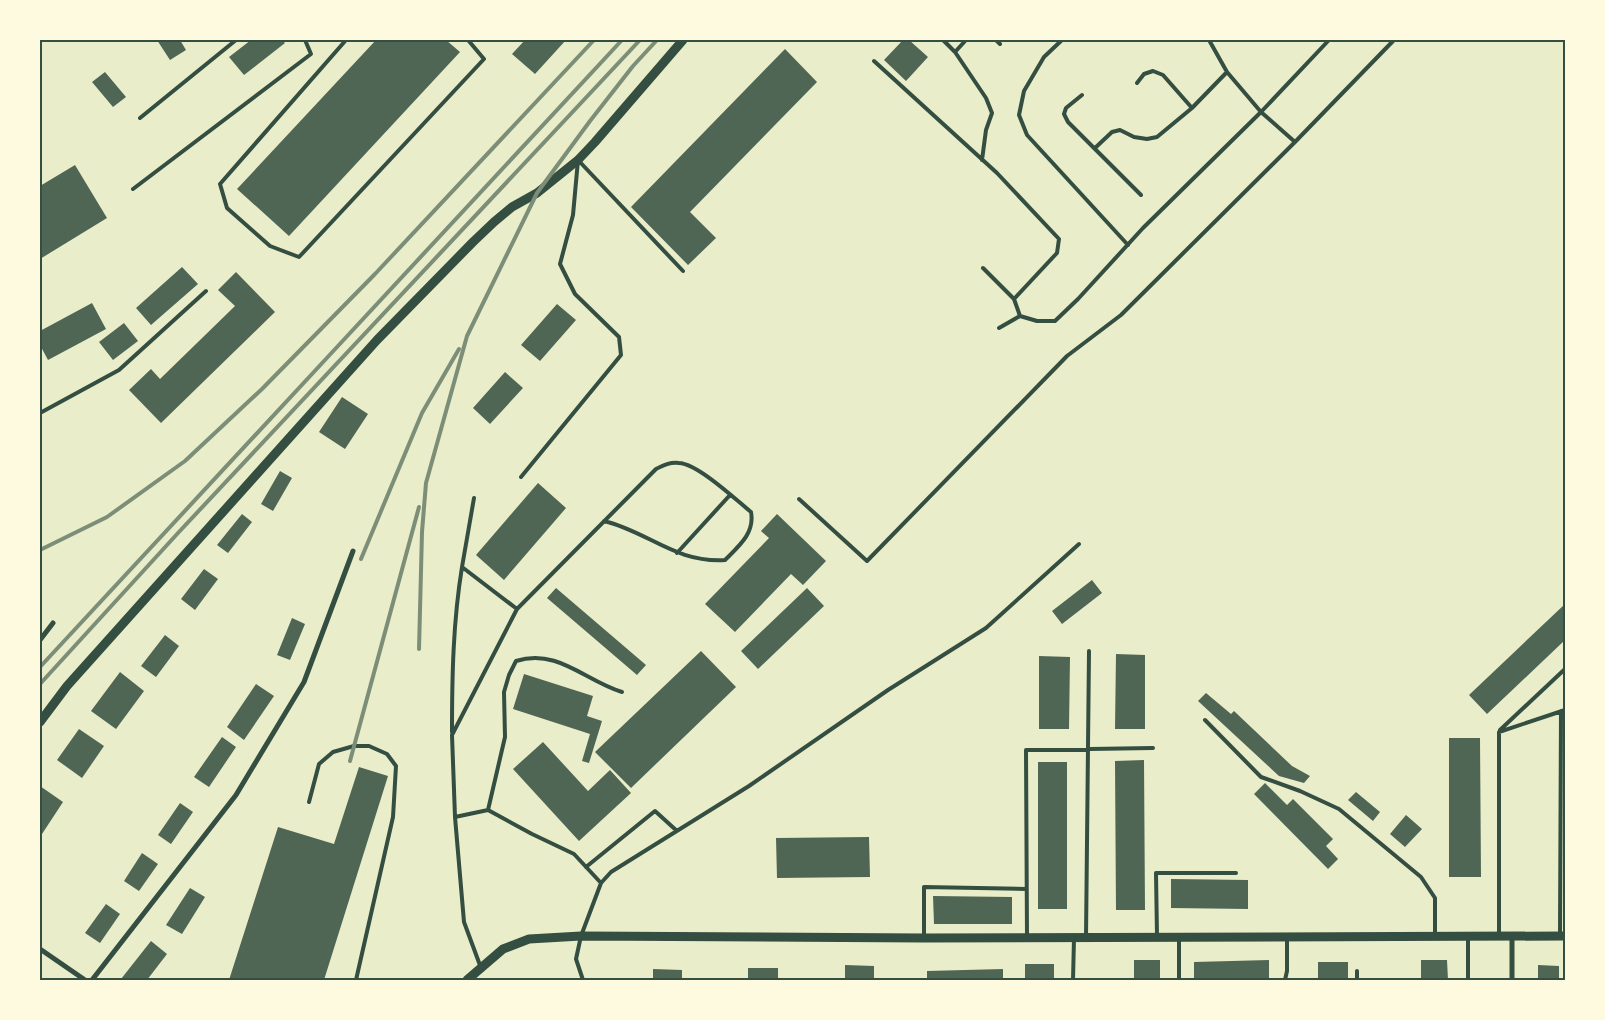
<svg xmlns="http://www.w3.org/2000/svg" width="1605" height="1020" viewBox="0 0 1605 1020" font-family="'Fira Sans',sans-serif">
<rect width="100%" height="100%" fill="#e9edc9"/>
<path fill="#4f6655" d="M157,40H180L186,50L170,60Z
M251,40H282L285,43L244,75L229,57Z
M376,40H446L460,52L289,236L237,189Z
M525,40H566L535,74L512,54Z
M903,40H909L928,57L906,81L884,60Z
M785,49L817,82L690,212L716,238L688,265L631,207Z
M105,72L126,97L113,107L92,82Z
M75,165L107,218L40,259V186Z
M182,267L198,284L151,325L136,308Z
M236,272L275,312L161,423L129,390L151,369L160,379L235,306L218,290Z
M92,303L106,329L48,360L40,345V331Z
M557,304L576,320L540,361L521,345Z
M124,323L138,341L113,360L99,342Z
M505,372L523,388L490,424L473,408Z
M342,397L368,414L345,449L319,432Z
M280,471L292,478L273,511L261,504Z
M538,483L566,508L504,580L476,555Z
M242,514L252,522L228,553L217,545Z
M777,514L826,561L803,585L791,574L735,632L705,604L769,538L761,531Z
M204,569L218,579L195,610L181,599Z
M1092,580L1102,593L1062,624L1052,611Z
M556,588L646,665L637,675L547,598Z
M807,588L824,606L758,669L741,651Z
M1565,604V640L1487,714L1469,695Z
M292,618L305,624L290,660L277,655Z
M165,635L179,646L156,677L141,666Z
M701,651L736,687L631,788L595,752Z
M1116,654L1145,655V729H1115Z
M1039,656L1070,657L1069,729H1039Z
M120,672L144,691L116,729L91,711Z
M524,674L593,696L587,716L602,721L589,763L582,761L590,734L513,709Z
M256,684L274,696L244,740L227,727Z
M1206,693L1231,714L1234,711L1292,766L1310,776L1304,783L1279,776L1198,701Z
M79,729L104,746L82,778L57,760Z
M222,737L236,747L209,787L194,777Z
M1449,738H1480L1481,877H1449Z
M543,742L588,791L610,770L631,793L579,841L513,769Z
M1144,760L1145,910H1116L1115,761Z
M1038,762H1067V909H1038Z
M359,767L388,776L324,980H229L278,827L334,844Z
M1265,783L1287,805L1293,799L1333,839L1326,846L1338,859L1328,869L1254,794Z
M40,786L63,802L42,834L40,832Z
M1356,792L1380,812L1373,821L1348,800Z
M180,803L193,812L171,844L158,835Z
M1406,815L1422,829L1405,847L1390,834Z
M869,837L870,877L777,878L776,838Z
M142,853L158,864L139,891L124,881Z
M1171,879L1248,880V909L1171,908Z
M190,888L205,897L182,934L166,925Z
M933,896L1012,897V924H934Z
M106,904L120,914L100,943L85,933Z
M151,941L167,954L147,980H123L121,979Z
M1134,960H1160V980H1134Z
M1269,960V980H1194V962Z
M1421,960H1447L1448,980H1421Z
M1318,962H1348V980H1318Z
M1025,964H1054V980H1025Z
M845,965L874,966V980H845Z
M1538,965L1559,966V980H1538Z
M748,968H778V980H748Z
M653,969L682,970V980H653Z
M1003,969V980H927V971Z"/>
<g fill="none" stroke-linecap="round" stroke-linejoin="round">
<path stroke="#344e41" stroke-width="4" d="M346,40L220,184L227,208L270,246L299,257L484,59L468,40
M943,40L955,52L986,98L992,113L986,130L982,160
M996,40L1000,44
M1062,40L1044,57L1024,91L1019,115L1027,135L1128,245
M1209,40L1227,72L1261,112L1295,142
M955,52L966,40
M874,61L997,173L1059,239L1057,253L1014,299
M1137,83L1144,74L1153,71L1163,75L1192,108
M1082,95L1066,108L1064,114L1068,122L1141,195
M140,118L236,40
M1095,148L1112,132L1120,130L1134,137L1147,139L1157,137L1192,108L1227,72
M133,189L311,54L305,40
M983,268L1014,299L1020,316L1037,321H1055L1078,299L1143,228L1261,112L1329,40
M999,328L1020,316
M40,413L119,370L206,291
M521,477L621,355L619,337L575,294L560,264L573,215L578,160L683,271
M474,498L462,567L517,609L452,735L455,817L464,922L481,968
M799,499L867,561L1067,356L1121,315L1295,142L1394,40
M677,553L730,495
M517,609L656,469C664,465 670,462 679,463C698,464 735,499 751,512C755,533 739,546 725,560C675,563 649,532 604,521
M1205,720L1261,777L1300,791L1339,809L1421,877L1435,898V936
M1500,730L1565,669
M452,732C452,677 453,622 462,567
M309,802L319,764L333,752L354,746H369L387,754L396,766L393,817L356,980
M488,810L505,737L504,692L509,675L516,661C558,648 585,681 622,692
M455,817L488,810L532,834L574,854L601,883
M586,867L655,811L677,831
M1157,936L1156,873H1236
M1499,936V732L1565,710
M1560,936L1561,711
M1468,937V980
M924,938V887L1026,889
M1027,938L1026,750L1153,748
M1086,938L1089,651
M1179,938V980
M1357,971V980
M583,980L576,959L581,936L601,883L611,872L749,786L888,690L986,628L1079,544
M1073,980L1074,938
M1285,980L1287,971V937"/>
<path stroke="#344e41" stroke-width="5" d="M40,640L53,623
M40,949L85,980
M92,980L236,795L304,682L353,551
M1512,980V936"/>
<path stroke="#344e41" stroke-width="9" d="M40,722L67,686L377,340L473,242L494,222L512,207L537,193L578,160L595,142L683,40
M467,980L503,949L529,939L581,936L924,938L1565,936"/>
<path stroke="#7c8e77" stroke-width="4" d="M40,550L107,517L185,461L262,389L375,274L594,40
M361,559L422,413L459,349
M419,649L422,532L426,483L467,336L537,193L590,121L633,66L657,40
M40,667C233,457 429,250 622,40
M40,684L178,533L640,40
M350,761L419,507"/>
</g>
<rect width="1605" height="1020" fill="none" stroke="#fefae0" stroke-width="82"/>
<rect x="41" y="41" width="1523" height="938" fill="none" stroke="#344e41" stroke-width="2"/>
</svg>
